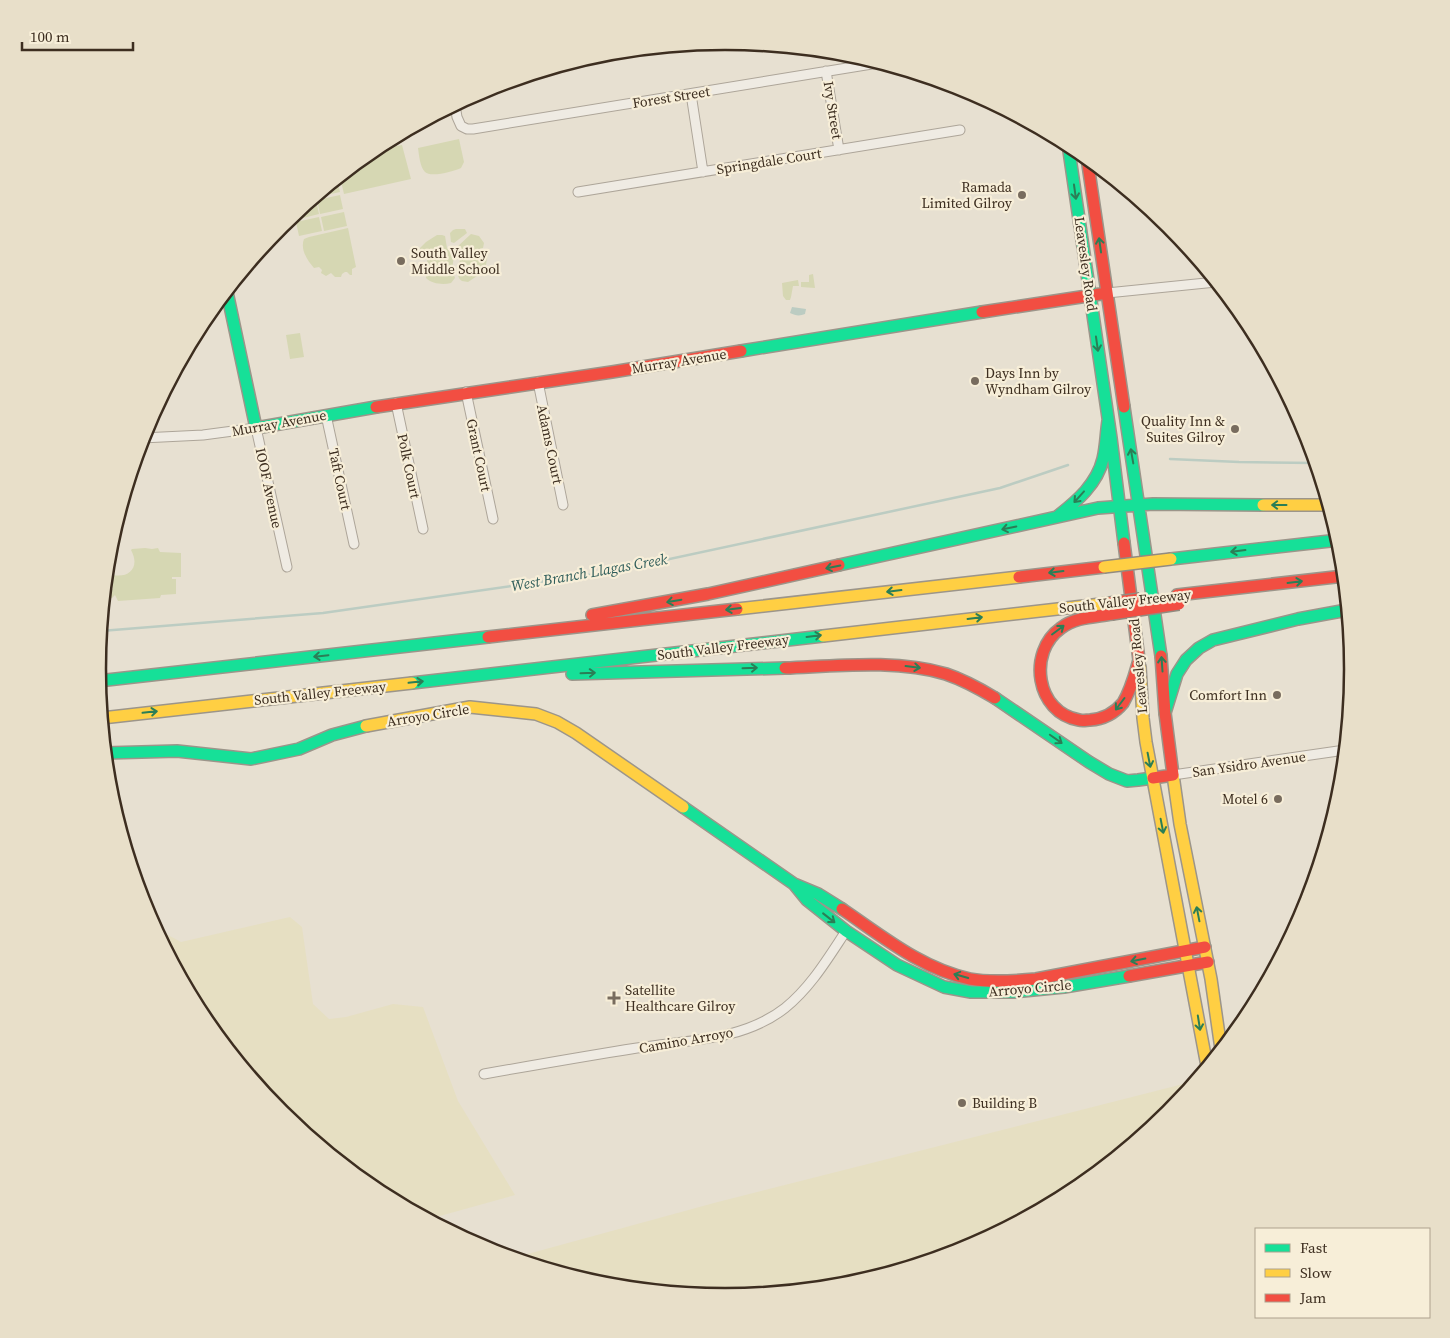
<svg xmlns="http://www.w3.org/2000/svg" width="1450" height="1338" viewBox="0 0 1450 1338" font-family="'Source Serif 4',serif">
<rect width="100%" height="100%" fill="#e7e0d1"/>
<path fill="#e6dfc2" d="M290,917L302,927L313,1004L329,1019L346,1017L393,1004L423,1007L458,1101L515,1195L429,1219L376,1191L281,1113L203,1018L154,925L166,934L181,942Z
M1195,1081L1169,1113L1074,1191L965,1249L847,1285L725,1297L602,1285L513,1258L714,1203Z"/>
<path fill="#d6d7b3" d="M459,139L464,162L461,168C454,171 431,178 425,172C420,167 419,155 418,148Z
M402,145L411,179L344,194L340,177L371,151Z
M337,179L340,192L317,197L316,196Z
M340,195L343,209L320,214L317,200Z
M316,200L319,214L295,220L294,214L310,202Z
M344,212L347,226L324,231L321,217Z
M319,217L322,231L299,236L296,222Z
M348,228L356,267L352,269V275H350L347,272H345L342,274L341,277H335L331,273L326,276L321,273L322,270L319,267L314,268C307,260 300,249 304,239L309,237Z
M456,229H465L467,233L454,243L451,242L450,233L453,230Z
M471,234L479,236L484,243L483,248L469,252L458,253L457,247Z
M437,235H442L445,236L447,248L454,256L452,269L455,278L451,283C443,285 432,284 426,278C427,272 429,266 427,260C425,255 421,254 420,248L426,242Z
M482,253H484L487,258L486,265L481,270C474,271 464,268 459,263L461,258Z
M460,269L476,273L477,276L468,282L462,281C458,279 456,273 460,269Z
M813,274L815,288L801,287V282H809V275Z
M798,280L799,286H793L791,297L790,300H786L783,296L782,283Z
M300,333L304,357L290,359L286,335Z
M145,548L152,549L158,548L160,552L181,553V577H172V579H176V594L161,595L160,598L118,601L115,595L112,598H106V589H113L112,586L105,587L109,574C128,580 141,568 131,550L132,549Z"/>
<path fill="#bcccc2" d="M792,307L806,309L805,314C800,316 796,316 790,313Z"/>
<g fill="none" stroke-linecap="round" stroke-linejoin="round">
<path stroke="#bcccc2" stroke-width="2.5" d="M1170,459L1239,462L1315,463
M101,631L323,613L609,572L1000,488L1068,465"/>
<g stroke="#ada599" stroke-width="11">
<path id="street" d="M826,71L839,150
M691,94L703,172
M455,105L457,117L461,126L467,129H473L878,63
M578,192L960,130
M1107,293L1216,282
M538,382L563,505
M466,392L493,519
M396,403L423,529
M326,415L354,544
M142,438L203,435L256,428L287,567
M1173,775L1345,750
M484,1074C535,1065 586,1056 637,1048C687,1040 743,1041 785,1008C811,987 828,958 846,931"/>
</g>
<g stroke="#9c958a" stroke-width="14">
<path id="fast" d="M1068,144L1111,438L1124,543
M227,292L256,428L376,407
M741,351L982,312
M1124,407L1161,656
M1058,516C1077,501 1097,484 1103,459C1106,447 1106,434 1108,421
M1171,559L1339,540
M839,565L1098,508L1153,504L1263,505
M572,674L785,668
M98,681L488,637
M412,683L823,636
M995,698L1089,762L1109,774L1127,781L1138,780L1153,778
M1165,713L1177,674L1186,660L1199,648L1213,640L1298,619L1347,610
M106,753L177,751L251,759L299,749L332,735L366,726
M683,807L794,884L818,894L842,909
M794,884L807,900L846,931L897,965L944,987L971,992H1014L1064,987L1129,976"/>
</g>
<g stroke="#9c958a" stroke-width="14">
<path id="slow" d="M1263,505H1328
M737,609L1019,577
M823,636L1110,603
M1140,667L1143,718L1146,742L1207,1066
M102,718L412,683
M366,726L470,707L536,714L557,722L576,733L683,807
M1173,775L1180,824L1211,979L1221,1049"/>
</g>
<g stroke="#9c958a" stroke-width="14">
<path id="jam" d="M1087,158L1124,407
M982,312L1107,293
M376,407L612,372L741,351
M1124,543L1139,660
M1019,577L1104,567
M1177,595L1344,576
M1112,614C1095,617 1075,617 1061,628C1027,652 1036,713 1079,720C1082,721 1087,720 1090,720C1104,719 1114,714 1123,703C1131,690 1135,674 1139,660
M592,615L708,594L839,565
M488,637L737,609
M785,668C836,666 897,659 946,674C964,680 980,689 995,698
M1153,778L1173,775L1165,713L1161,656
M842,909C882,936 922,969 970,979C991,983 1015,981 1036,979L1205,947
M1129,976L1208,962"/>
</g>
<use href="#street" stroke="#efebe3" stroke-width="9"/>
<use href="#fast" stroke="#16e098" stroke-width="11"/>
<use href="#slow" stroke="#ffcf43" stroke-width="11"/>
<use href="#jam" stroke="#f24e42" stroke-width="11"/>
<g stroke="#928b80" stroke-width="14" stroke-linecap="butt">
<path id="slow-bridge" d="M1104,567L1171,559"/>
</g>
<g stroke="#928b80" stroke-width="14" stroke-linecap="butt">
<path id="jam-bridge" d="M1110,603L1140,599
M1112,614L1179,604"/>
</g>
<use href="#slow-bridge" stroke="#ffcf43" stroke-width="11"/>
<use href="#jam-bridge" stroke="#f24e42" stroke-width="11"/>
</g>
<defs><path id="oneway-shaft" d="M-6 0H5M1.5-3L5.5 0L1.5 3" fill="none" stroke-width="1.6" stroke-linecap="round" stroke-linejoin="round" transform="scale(1.25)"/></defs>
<g stroke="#2b7e56">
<use href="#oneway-shaft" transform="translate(1075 192) rotate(82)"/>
<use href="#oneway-shaft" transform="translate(1100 245) rotate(-98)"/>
<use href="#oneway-shaft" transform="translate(1097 344) rotate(82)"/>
<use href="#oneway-shaft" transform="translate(1132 456) rotate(-100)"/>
<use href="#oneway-shaft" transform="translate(1079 497) rotate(132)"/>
<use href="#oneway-shaft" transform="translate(1279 505) rotate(-180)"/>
<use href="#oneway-shaft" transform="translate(1009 528) rotate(168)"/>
<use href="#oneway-shaft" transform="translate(1238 551) rotate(173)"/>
<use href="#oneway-shaft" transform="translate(833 567) rotate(168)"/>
<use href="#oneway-shaft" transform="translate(1056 572) rotate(173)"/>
<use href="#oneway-shaft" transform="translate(1295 582) rotate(-7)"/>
<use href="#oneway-shaft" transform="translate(894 591) rotate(173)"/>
<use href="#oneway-shaft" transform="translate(674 601) rotate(170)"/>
<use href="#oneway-shaft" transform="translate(733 609) rotate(173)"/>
<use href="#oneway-shaft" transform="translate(975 618) rotate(-7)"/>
<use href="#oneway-shaft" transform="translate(1058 630) rotate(-37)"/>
<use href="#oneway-shaft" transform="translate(814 636) rotate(-7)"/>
<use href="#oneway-shaft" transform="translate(321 656) rotate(174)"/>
<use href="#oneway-shaft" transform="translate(1162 664) rotate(-94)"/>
<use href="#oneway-shaft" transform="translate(913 667) rotate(7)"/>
<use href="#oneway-shaft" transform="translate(750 668) rotate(-2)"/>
<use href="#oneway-shaft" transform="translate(588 673) rotate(-2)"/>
<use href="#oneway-shaft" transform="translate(416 682) rotate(-6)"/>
<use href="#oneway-shaft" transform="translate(1120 704) rotate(127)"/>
<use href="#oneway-shaft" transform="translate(150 712) rotate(-6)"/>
<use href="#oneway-shaft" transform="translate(1056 739) rotate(35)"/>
<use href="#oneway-shaft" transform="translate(1149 760) rotate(79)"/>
<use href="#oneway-shaft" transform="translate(1162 826) rotate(79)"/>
<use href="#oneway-shaft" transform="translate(1198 914) rotate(-101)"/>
<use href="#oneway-shaft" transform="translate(829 918) rotate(38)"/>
<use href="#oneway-shaft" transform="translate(1138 960) rotate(169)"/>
<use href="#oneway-shaft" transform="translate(961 976) rotate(-164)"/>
<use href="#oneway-shaft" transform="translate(1199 1023) rotate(81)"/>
</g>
<g fill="#786c5e" stroke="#f7eed8" stroke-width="2">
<circle cx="1022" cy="195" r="5"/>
<circle cx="401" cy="261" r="5"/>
<circle cx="975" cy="381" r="5"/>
<circle cx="1235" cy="429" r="5"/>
<circle cx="1277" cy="695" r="5"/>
<circle cx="1278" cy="799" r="5"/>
<path d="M611.5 990.5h5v5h5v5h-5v5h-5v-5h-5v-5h5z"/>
<circle cx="962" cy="1103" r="5"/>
</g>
<g text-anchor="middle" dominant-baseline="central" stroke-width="4.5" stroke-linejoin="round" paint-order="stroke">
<g font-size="14" fill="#3d2e20" stroke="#f7eed8">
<text transform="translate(671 97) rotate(-9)">Forest Street</text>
<text transform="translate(833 110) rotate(81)">Ivy Street</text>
<text transform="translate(769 161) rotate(-9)">Springdale Court</text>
<text transform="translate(1086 264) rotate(82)">Leavesley Road</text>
<text transform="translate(679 361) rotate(-9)">Murray Avenue</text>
<text transform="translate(279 423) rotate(-10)">Murray Avenue</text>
<text transform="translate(550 444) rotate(78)">Adams Court</text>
<text transform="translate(479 455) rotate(78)">Grant Court</text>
<text transform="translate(409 466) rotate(78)">Polk Court</text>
<text transform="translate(340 479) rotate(78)">Taft Court</text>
<text transform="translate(269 488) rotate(78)">IOOF Avenue</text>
<text transform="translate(1125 601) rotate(-6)">South Valley Freeway</text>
<text transform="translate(723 647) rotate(-7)">South Valley Freeway</text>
<text transform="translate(1138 666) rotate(-95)">Leavesley Road</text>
<text transform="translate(320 693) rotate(-6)">South Valley Freeway</text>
<text transform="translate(428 715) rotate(-9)">Arroyo Circle</text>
<text transform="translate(1249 764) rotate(-8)">San Ysidro Avenue</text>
<text transform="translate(1030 988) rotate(-5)">Arroyo Circle</text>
<text transform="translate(686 1040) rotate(-10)">Camino Arroyo</text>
</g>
<g font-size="14" fill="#3d2e20" stroke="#f7eed8" text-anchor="end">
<text x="1012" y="187">Ramada<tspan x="1012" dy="16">Limited Gilroy</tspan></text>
<text x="411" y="253" text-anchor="start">South Valley<tspan x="411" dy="16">Middle School</tspan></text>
<text x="985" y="373" text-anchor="start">Days Inn by<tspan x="985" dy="16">Wyndham Gilroy</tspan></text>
<text x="1225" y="421">Quality Inn &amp;<tspan x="1225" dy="16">Suites Gilroy</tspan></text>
<text x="1267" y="695">Comfort Inn</text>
<text x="1268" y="799">Motel 6</text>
<text x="625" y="990" text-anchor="start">Satellite<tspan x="625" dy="16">Healthcare Gilroy</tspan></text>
<text x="972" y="1103" text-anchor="start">Building B</text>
</g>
<g font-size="15" font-style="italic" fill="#2f5d5a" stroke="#f7eed8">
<text transform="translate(589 572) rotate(-10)">West Branch Llagas Creek</text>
</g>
</g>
<path d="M0 0H1450V1338H0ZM106 669a619 619 0 1 1 1238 0a619 619 0 1 1-1238 0Z" fill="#e8dfc9" fill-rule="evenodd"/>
<path fill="none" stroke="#3d2e20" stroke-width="2.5" d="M106 669a619 619 0 1 1 1238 0a619 619 0 1 1-1238 0Z"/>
<rect x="1255" y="1228" width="175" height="90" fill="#f7eed8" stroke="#ada18e"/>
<rect x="1265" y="1244" width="25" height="8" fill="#16e098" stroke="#ada18e"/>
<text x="1300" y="1253" font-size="15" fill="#3d2e20">Fast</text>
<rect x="1265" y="1269" width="25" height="8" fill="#ffcf43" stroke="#ada18e"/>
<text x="1300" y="1278" font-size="15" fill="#3d2e20">Slow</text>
<rect x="1265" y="1294" width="25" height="8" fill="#f24e42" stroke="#ada18e"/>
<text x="1300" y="1303" font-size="15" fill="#3d2e20">Jam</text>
<path d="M22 42v8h111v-8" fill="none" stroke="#3d2e20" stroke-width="2.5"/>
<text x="30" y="42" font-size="15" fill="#3d2e20" stroke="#f7eed8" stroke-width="4" paint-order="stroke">100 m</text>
</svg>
